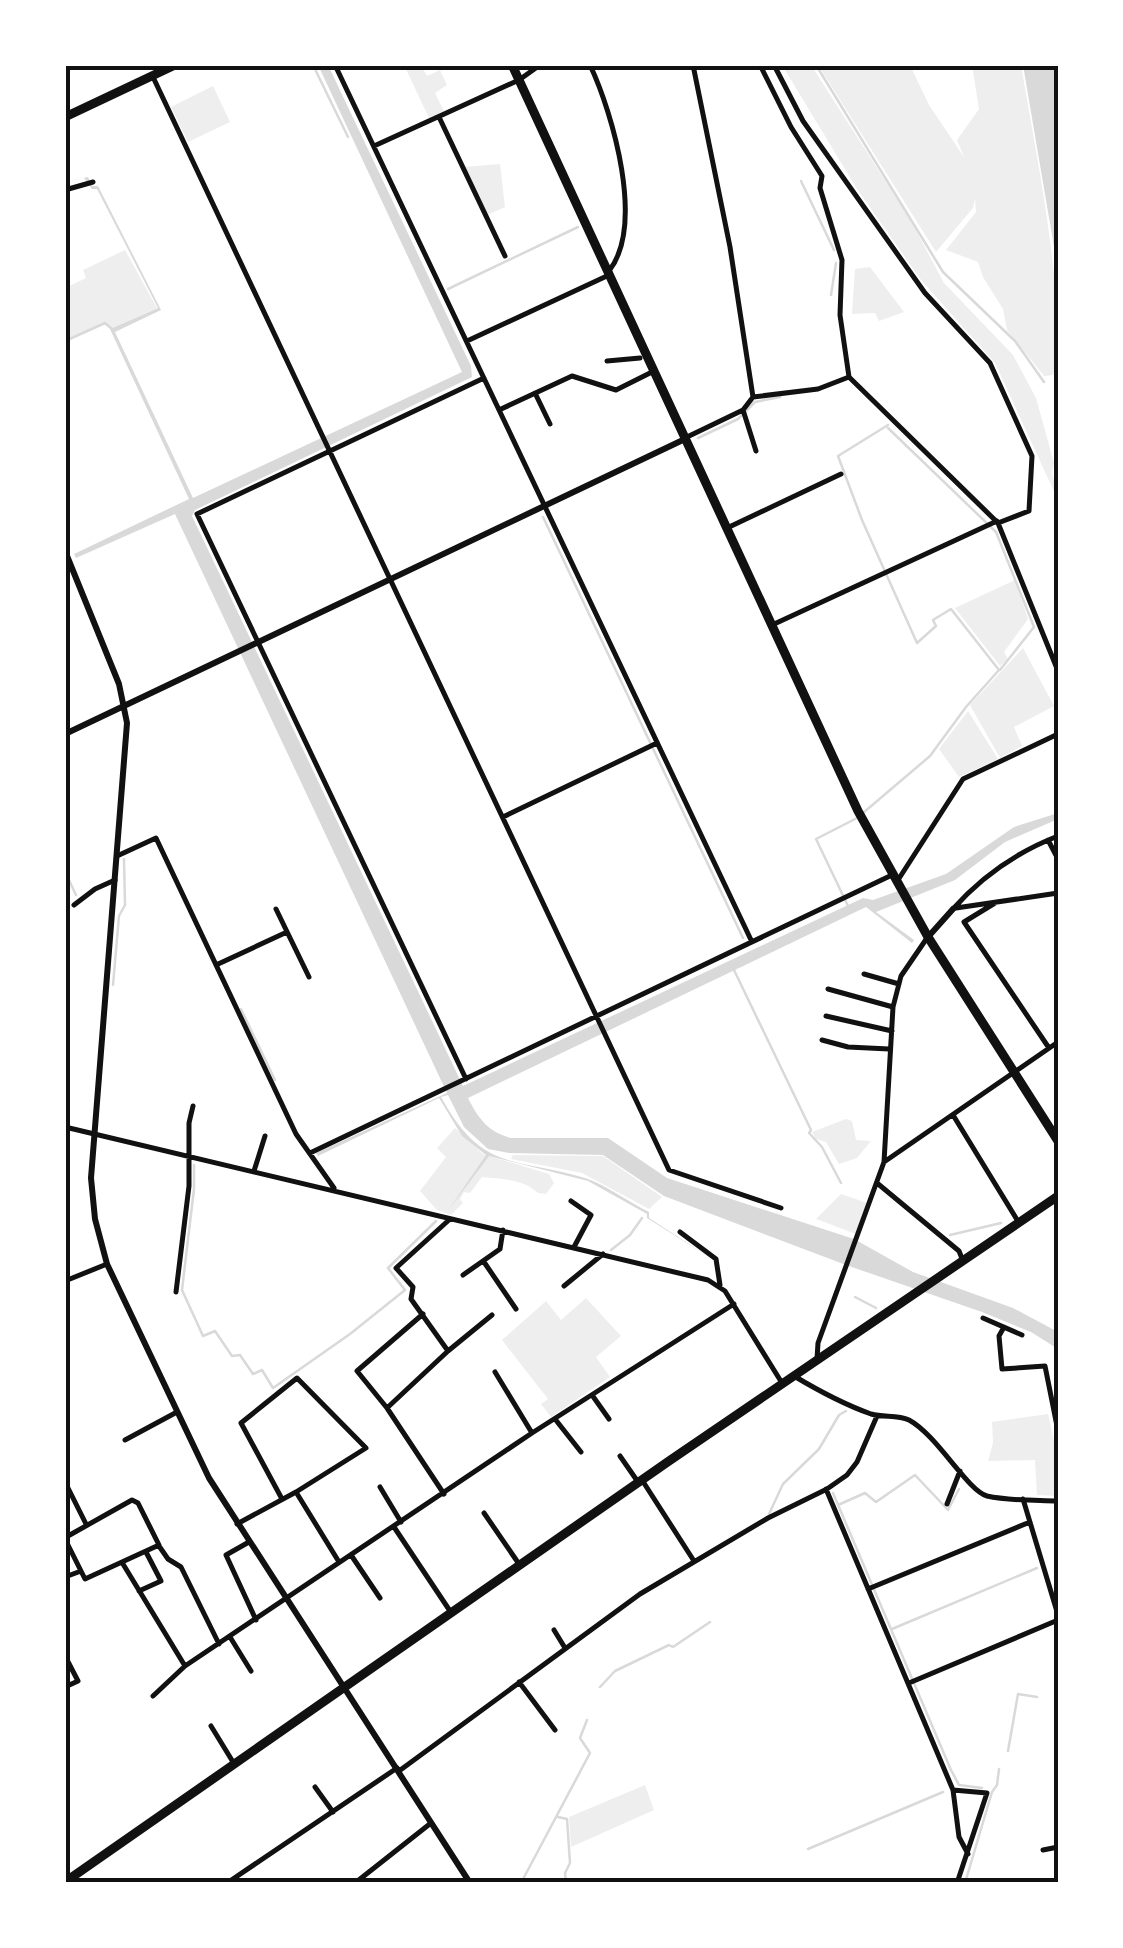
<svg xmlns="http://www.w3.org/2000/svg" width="1123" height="1948" viewBox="0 0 1123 1948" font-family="Bitter,serif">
<rect width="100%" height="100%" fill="#fff"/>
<path fill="#eee" d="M404,65H421L427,76L440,70L447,85L435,93L444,111L429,118Z
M782,65H811L911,221L944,283L1013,355L1036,398L1054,463L1052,472L1058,500L995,363L921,280L857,189Z
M818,65H910L929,105L964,157L957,140L979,109L972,65H1021C1034,142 1050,219 1056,297C1058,324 1061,350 1053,375L1044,376L1007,330L1003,309L983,277L978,262L946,250L976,212L975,198L973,208L936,252Z
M213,86L230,122L188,142L171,107Z
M500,164L505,207L487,215L463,167Z
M125,250L157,308L112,328L105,322L65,340V288L86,278L83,270Z
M870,267L904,312L879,321L875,313L852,314L855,269Z
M1015,580L1028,619L1004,652L1008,659L1000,666L955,608Z
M1023,648L1054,706L1014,727L1022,746L1000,758L970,705Z
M968,711L998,759L959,777L939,749Z
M846,1119L852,1121L856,1140L871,1141L857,1158L839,1164L826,1142L816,1139L812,1132Z
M455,1128L483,1154L549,1174L554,1183L546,1194L538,1193C523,1179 502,1179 482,1177L470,1193L464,1192L460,1199L463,1203L451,1215L437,1210L420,1191L446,1157L437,1148Z
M513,1155L603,1156L662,1197L649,1209L582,1173L511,1159Z
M841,1194L867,1203L856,1234L816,1219Z
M586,1298L621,1336L596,1357L610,1377L551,1417L541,1404L548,1399L502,1340L546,1301L561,1320Z
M1048,1414L1058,1459V1496L1037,1495L1035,1460L988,1461L993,1443L992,1422Z
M645,1785L654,1810L571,1847L569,1817Z"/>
<path fill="#d9d9d9" d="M318,65H328L471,366L472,377L195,510L192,516L463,1086L863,898L873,900L946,874L1014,827L1058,813V819L1005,842L955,880L876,912L914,940L912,943L866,907L468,1098C478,1118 488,1132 511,1138H608L667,1178L854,1239L913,1272L1013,1308L1058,1332V1349L1031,1332L982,1312L846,1265L664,1196L603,1155L509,1153L488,1149L464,1127L448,1095L441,1097C482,1172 513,1157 585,1178C606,1185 629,1202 649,1212V1218L712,1259L647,1218V1214L588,1181L489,1156L447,1212L486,1155L462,1136L439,1098L318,1156L316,1153L447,1093L175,514L76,558L74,554L189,499L110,329L158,308L97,189H92L84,178L65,182L88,177L92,186H98L161,310L115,332L193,498L462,372Z
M1023,65H1058V369L1054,247Z"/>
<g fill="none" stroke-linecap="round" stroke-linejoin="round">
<path stroke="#d9d9d9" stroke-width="2.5" d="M313,65L348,137
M816,65L943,272L1015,341L1044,382
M801,181L834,250
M448,289L578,227
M831,295L836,263
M65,341L105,323L112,329
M888,428L996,532L1034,627L1000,670
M698,438L738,419L755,402L780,397
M543,517L743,938
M863,813L930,756L966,707L999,670L951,609L933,620L936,626L917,643L862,520L838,456L888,425
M65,872L76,895
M849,908L816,839L857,818
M734,970L811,1130L809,1133L822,1147L841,1183
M113,985L119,916L125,905L124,859
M241,1009L275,1080
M194,1165V1189L182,1290L203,1336L215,1331L232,1356L240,1355L253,1374L262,1370L273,1388L350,1334L405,1290L388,1268L436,1221
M950,1235L1001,1223
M611,1250L630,1235L642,1218
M855,1297L876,1308
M833,1493L951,1770L959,1785L982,1788
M65,1497L69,1505L65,1507
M838,1505L865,1493L876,1502L915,1475L948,1510L959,1489
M769,1514L783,1484L819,1449L839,1415L846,1411
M892,1629L1037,1568
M600,1687L615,1671L669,1645L673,1647L710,1622
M1008,1751L1018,1694L1037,1697
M558,1817L567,1819L570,1863L565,1873L566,1883
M808,1849L943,1792
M521,1883L590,1753L580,1738L587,1720
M965,1883L992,1792L997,1785L999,1769"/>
<path stroke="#111" stroke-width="5" d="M335,65L752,942
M590,65C613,114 645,225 609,271
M693,65L730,247L753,397
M760,65L791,127L822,176L820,188L842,260L840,315L849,377L998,523L1058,671
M774,65L803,121L925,293L990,363L1032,456L1029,511L998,523
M153,77L669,1170L781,1208
M439,117L505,256
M374,146L519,80L540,65
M65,190L93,182
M467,341L609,275
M607,361L640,358
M535,393L550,424
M499,410L572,376L616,390L652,372
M743,410L756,451
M687,437L743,410L753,397L818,389L849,377
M727,528L841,474
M772,625L997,521
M503,817L657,743
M1048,840L1058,859
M117,856L156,838L296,1134L334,1188
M898,880L963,779L1058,734
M995,903L964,922L1049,1048
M74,905L95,889L115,880
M956,908L1058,893
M276,909L309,977
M953,909C982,876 1017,852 1058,836
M216,965L287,932
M864,974L899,984
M828,989L893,1007
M826,1016L892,1031
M822,1040L848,1047L889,1049
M466,1079L197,514L484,378
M953,1115L1019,1223
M65,1127L708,1280L725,1291L782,1383
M310,1153L892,875
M884,1162L1058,1042
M254,1171L265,1136
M877,1183L959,1251L963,1261
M571,1201L591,1215L574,1247
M680,1232L716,1259L720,1285
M484,1262L516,1309
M463,1275L500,1249L503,1230
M65,1281L107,1264
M564,1286L603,1254
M176,1292L189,1186V1123L193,1106
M983,1318L1022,1335
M1004,1327L999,1336L1002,1369L1045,1366L1058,1431
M448,1351L492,1315
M817,1359L818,1343L884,1162L893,1007L901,976L927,938
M495,1372L532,1433
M794,1376C819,1391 843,1404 871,1414C884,1418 897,1414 909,1420C937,1435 967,1490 987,1496C1009,1501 1035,1500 1058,1501
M592,1395L609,1419
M387,1408L357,1371L423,1314
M555,1419L581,1452
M125,1440L177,1412
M620,1456L638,1482
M642,1480L694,1561
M65,1482L86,1524
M380,1487L401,1522
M826,1489L953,1790L959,1837L968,1854
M296,1492L339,1562
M444,1494L387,1408L448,1351L411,1299L413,1287L396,1268L450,1219
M1023,1499L1058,1615
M132,1500L138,1503L159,1545L85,1579L66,1541L68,1536Z
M947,1504L960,1471
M484,1513L519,1564
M237,1524L296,1492L366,1448L297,1378L241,1423L282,1499
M394,1527L450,1611
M249,1542L226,1555L256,1620
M159,1546L168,1559L181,1567L219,1644
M351,1555L380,1598
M123,1564L185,1666
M65,1577L81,1571
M868,1589L1030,1522
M139,1591L161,1581L146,1552
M554,1630L565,1648
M230,1637L251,1671
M65,1656L78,1681L65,1687
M519,1682L555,1730
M909,1683L1058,1620
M153,1696L185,1666L532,1433L734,1304
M211,1726L233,1762
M399,1771L640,1594L768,1518L827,1489L847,1475L857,1462L877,1416
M315,1787L333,1812
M953,1790L987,1793L957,1883
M1043,1850L1058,1847
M227,1883L397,1768
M355,1883L431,1823"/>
<path stroke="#111" stroke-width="6" d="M65,551L119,684L127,723L91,1178L95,1219L107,1264L209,1478L470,1883
M65,734L685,439
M928,937L953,909"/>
<path stroke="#111" stroke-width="9" d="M512,65L858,811L928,937L1058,1141
M65,117L175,65"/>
<path stroke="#111" stroke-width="9" d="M65,1882L669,1461L1058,1196"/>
</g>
<rect width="1123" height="1948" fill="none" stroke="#ffffff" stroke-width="135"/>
<rect x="68" y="68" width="988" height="1812" fill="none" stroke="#111" stroke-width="4"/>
</svg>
